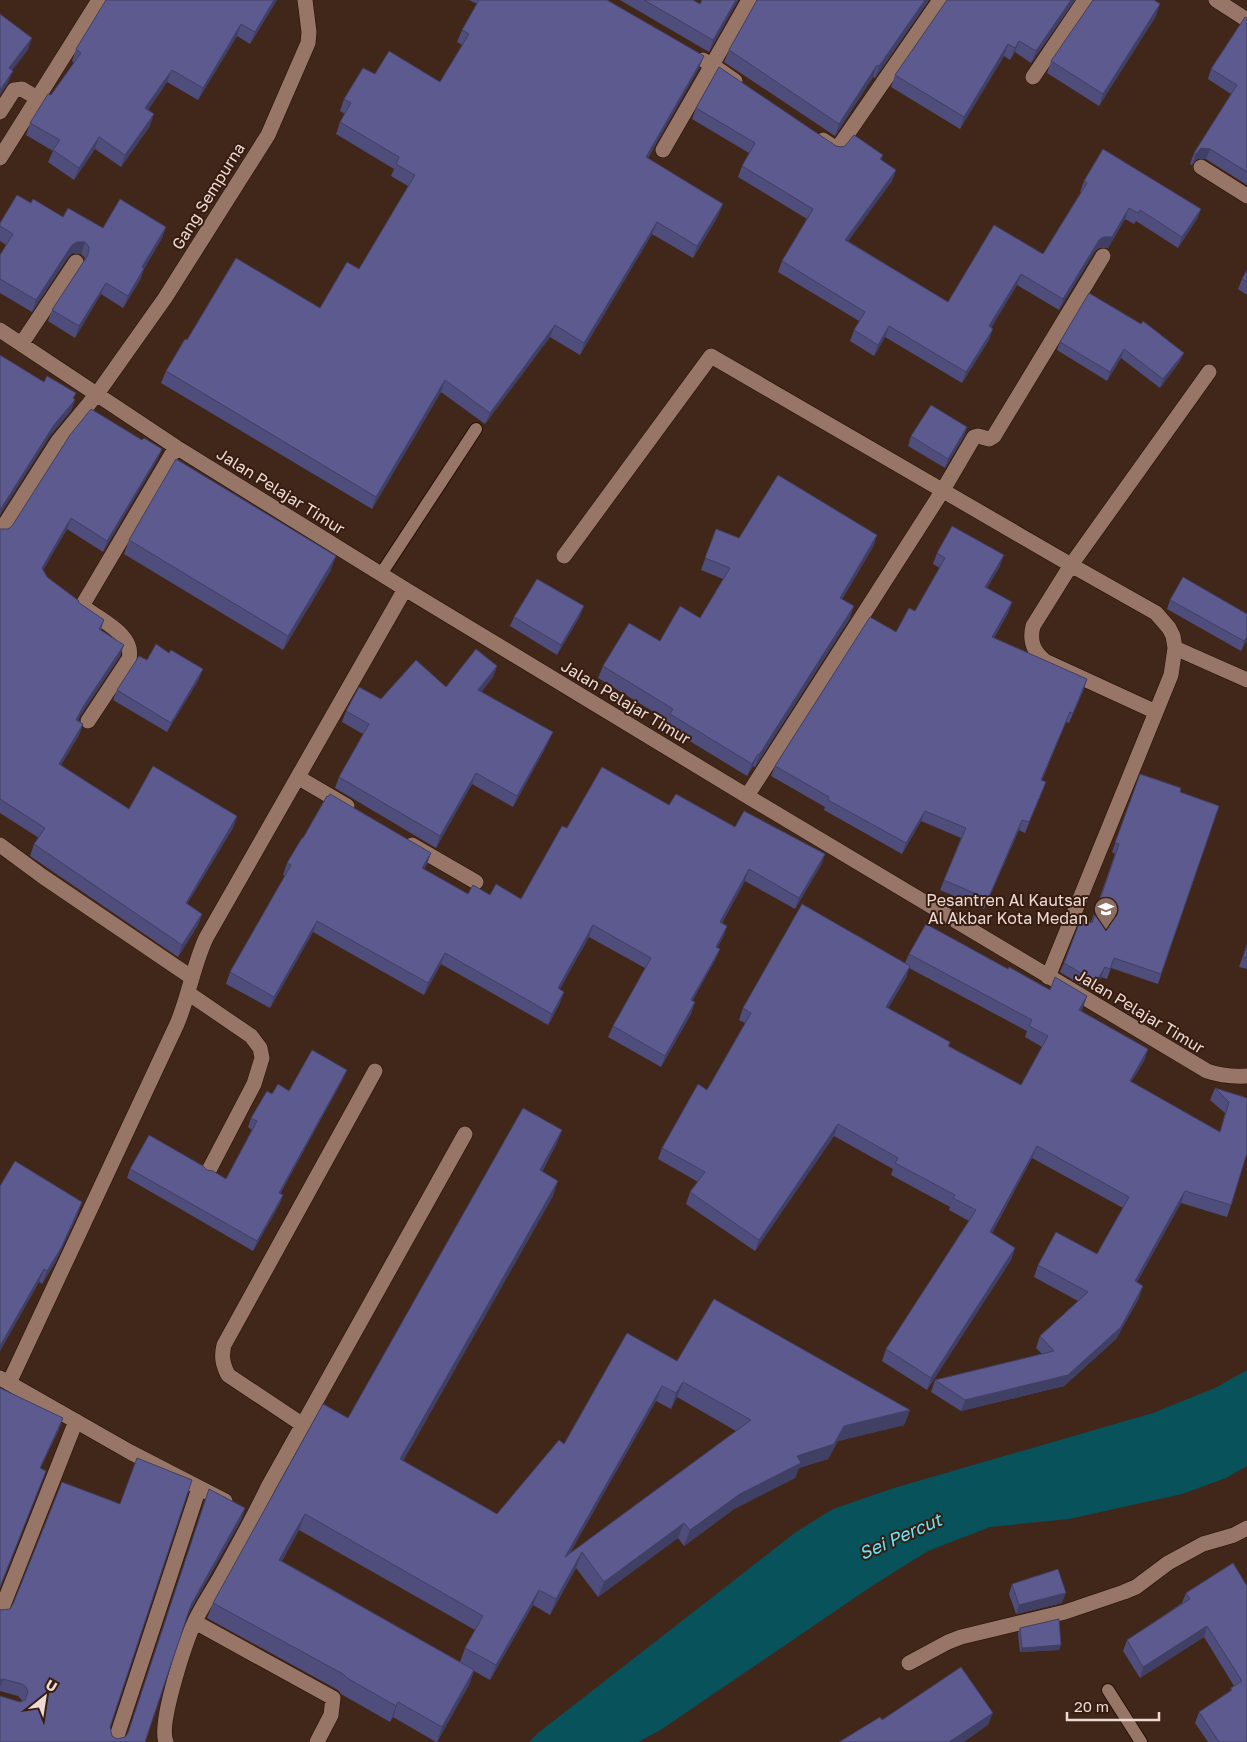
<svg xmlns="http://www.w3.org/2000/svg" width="1247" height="1742" viewBox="0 0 1247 1742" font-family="'Golos Text',sans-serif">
<rect width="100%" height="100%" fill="#41261a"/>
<path fill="#08525b" d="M1247,1370V1466L1226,1478L1182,1494L1069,1519L990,1527L928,1551L872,1586L659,1731L638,1742H529L538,1733L796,1532L833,1509L894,1488L1153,1413L1215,1388Z"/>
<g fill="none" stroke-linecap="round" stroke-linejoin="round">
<g stroke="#270e04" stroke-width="14">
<path id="service" d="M381,574L476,429
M1108,1690L1141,1742"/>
</g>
<g stroke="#270e04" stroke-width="16">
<path id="minor" d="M1216,0L1247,20
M703,60L712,65L749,0
M1033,77L1085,0
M0,112L14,90L22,89L37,98
M823,140L837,149L940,0
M663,150L712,65L735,81
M0,158L99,0
M1201,167L1247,196
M0,330L176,447L405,589L747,796L1207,1071C1221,1076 1232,1077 1247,1076
M22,343L76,262
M0,532L58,441L97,394L165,298L268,135L308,43L309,32L305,0
M564,556L711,356L1071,565L1156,613L1169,628L1173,636L1175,648L1171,675L1156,712
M82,606L176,447
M88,610C104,622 135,636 129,659L88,721
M1175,648L1247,680
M299,778L347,806
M747,796L943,490L974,437L978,436L989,439L994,436L1103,256
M0,845L42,876L191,977
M412,845L476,882
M1048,977L1156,712L1045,661C1034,652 1029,642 1033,626L1071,565L1209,372
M188,993L251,1036L260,1048L262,1058L254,1084L208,1172
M0,1378L9,1383L177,1024C189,996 193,966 206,938L405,589
M9,1383L130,1452L225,1501
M303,1425L228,1375C223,1365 221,1357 224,1345L375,1071
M0,1613L76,1421
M195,1622L333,1698L331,1715L317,1742
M909,1663L948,1642L961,1637L1065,1612L1124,1592L1136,1587L1168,1563L1203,1544L1234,1535L1247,1528
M115,1742L199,1488
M166,1742C158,1723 186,1641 195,1621C202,1607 210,1594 218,1581C235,1550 253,1519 268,1487L465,1134"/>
</g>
<use href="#service" stroke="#977668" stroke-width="12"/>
<use href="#minor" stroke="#977668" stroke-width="15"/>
</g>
<path fill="#4f4d7b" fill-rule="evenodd" d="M277,0L250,44L237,36L198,100L167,82L148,110L150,126L121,167L95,149L74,180L48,162L53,151L26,135L30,123L74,63L72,61L76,49Z
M469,0H607L699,68L648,158L718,216L693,258L652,234L580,355L550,337L485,424L441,392L372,509L161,383L166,371L187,340L320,308L359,269L408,186L391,176L394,169L336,134L340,122L345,114L340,111L344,99L375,74L440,82L462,45L457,42L462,30L477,4Z
M620,0H693L700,4L704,0H738L709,52Z
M929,0L875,78L873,77L835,136L724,62L729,50Z
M1075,0L1031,63L1015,52L1010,60L1004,56L960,129L891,87L895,75Z
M1156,16L1099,106L1047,73L1051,61Z
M1247,18V185L1206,159H1197L1192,165L1190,164L1194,153L1231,94L1208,79L1211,69Z
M696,108L841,147L883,155L881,160L896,170L892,181L848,241L948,302L1043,254L1081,192H1080L1084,181L1201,209L1197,219L1178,248L1136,221L1134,224L1125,219L1108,248H1099L1095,251L1059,310L1017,285L991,328L989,340L962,383L885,337L874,356L850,341L854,330L859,321L778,272L782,261L807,219L738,177L742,166L749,153L692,119Z
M31,203L63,217L103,228L166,227L162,238L144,269L140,280L123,308L101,294L75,338L48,321L52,310L84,261L85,258L81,254L72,253L68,257L32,312L0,293V255L6,245L0,241V223Z
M1247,270V295L1238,289L1242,279Z
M1089,293L1180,361L1160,388L1121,358L1107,381L1057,350L1060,342Z
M967,427L964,436L945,468L908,446L911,436Z
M142,440L162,449L157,460L103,552L67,529L43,570L47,577L78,602L104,620L101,630L120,656L80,716L78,720L83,724L79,735L61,765L129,809L237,816L233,828L187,904L202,914L198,925L178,957L30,856L34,844L39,838L0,813V529H8Z
M716,529L739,538L877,535L873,547L842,599L850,618L755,767L753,766L747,776L665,726L667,720L598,678L603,666L660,641L700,618L723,579L701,570Z
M129,540L331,570L283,650L124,554Z
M937,553L1000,566L987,588L1012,602L1008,613L994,638L1084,689L1069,723L1066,722L1042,780V792L1025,833L1019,830L984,909L940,890L961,838L921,821L902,854L824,810L825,807L771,776L775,766L896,632L915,611L940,568L933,564Z
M1170,600L1247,614V640L1241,651L1167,609Z
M580,616L557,655L510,626L514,617Z
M147,660L199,679L167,732L113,700L117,690Z
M497,666L493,677L481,692L548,743L513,807L472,784L436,848L335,788L339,777L363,734L342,722L346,711L381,699L446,687Z
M1140,774L1180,792L1219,806L1158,984L1111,968L1107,979L1101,977L1093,992L1060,972L1064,963L1091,922L1115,854L1112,852Z
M669,805L735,827L825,854L821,865L795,909L745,881L722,923L727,926L723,937L717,948L720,949L715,960L692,1001L691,1014L661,1067L608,1037L613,1026L645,968L589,937L559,989L560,1003L548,1025L441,964L424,995L313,932L270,1008L226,984L230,972L285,876L283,875L287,863L303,838L431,853L427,864L424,869L468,894L490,895L521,899L567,828Z
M1247,944V969L1239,967Z
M909,954L1008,969L1050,990L1087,996L1081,1011L1148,1049L1144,1061L1131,1082L1220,1132L1225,1113L1210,1100L1215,1088L1247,1098L1231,1205L1227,1217L1181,1203L1137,1282L1139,1298L1116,1339L1064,1386L961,1411L931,1392L935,1380L1042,1354L1036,1348L1040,1336L1078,1301L1034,1277L1038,1265L1097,1254L1123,1208L1032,1158L992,1233L1015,1248L1011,1260L927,1390L882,1361L886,1349L969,1221L949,1210L950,1207L891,1175L893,1169L834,1136L755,1251L686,1204L690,1192L698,1182L658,1159L662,1148L707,1090L745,1023L739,1020L743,1008L905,963ZM909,968L1027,1031L1025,1037L1042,1047L1021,1085L949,1046L950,1042L888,1008L906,978Z
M343,1079L280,1194L283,1195L279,1205L253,1251L127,1178L130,1169L207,1170L226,1179L252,1130L248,1127L251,1118L272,1094Z
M562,1130L556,1145L542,1172L553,1196L403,1461L497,1514L564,1444L677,1361L910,1410L904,1425L838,1441L828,1459L799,1468L795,1478L734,1509L684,1546L678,1538L598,1597L576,1568L550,1615L533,1605L490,1680L474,1671L469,1685L437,1742H436L393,1717L390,1722L341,1694L338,1690L207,1618L213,1603L348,1418ZM677,1397L736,1431L570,1553L656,1401L671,1409ZM299,1530L475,1630L465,1648L460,1662L282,1561Z
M0,1186L77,1216L56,1261L42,1284L39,1282L0,1351Z
M205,1501L245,1508L241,1520L187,1616L145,1742H0L1,1697L20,1702L22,1701L21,1699L18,1696L0,1691V1609L110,1727L112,1736L117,1739L125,1737L128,1734Z
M1233,1563L1247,1742H1208L1195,1723L1199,1712L1230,1691L1231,1688L1234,1686L1204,1637L1140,1678L1123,1651L1127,1640L1182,1603L1186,1593Z
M1012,1584L1062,1603L1016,1614L1009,1594Z
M1020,1628L1059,1650L1020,1652L1018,1633Z"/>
<path fill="#403f64" d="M274,0H277L250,44L255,32Z
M736,0H738L709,52L713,40Z
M925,0H929L875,78L879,66Z
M1071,0H1075L1031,63L1036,51Z
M1160,4L1156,16L1099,106L1103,94Z
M241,24L237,36L198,100L203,88Z
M32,38L28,50L5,80L9,68Z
M1019,41L1015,52L1010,60L1015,48Z
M1008,44L1004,56L960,129L964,117Z
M704,56L699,68L641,169L646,157Z
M877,65L873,77L835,136L839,124Z
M172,70L167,82L141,120L145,108Z
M13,71L8,83L0,95V90Z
M154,114L150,126L121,167L125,155Z
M99,137L95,149L74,180L79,168Z
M1201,148L1210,149L1206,159H1197L1192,165L1196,154Z
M896,170L892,181L841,251L845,240Z
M723,204L718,216L693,258L697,246Z
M1129,208L1125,219L1108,248H1099L1095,251L1059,310L1063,299L1099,240Z
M1201,209L1197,219L1178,248L1182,237Z
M657,222L652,234L580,355L584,343Z
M166,227L162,238L144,269L140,280L123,308L128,296L142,267Z
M77,242H85L81,254L72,253L68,257L32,312L36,300L72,245Z
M1021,274L1017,285L985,337L989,326Z
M106,283L101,294L75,338L79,326Z
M555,325L550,337L485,424L490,413Z
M889,326L885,337L874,356L878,345Z
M993,329L989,340L962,383L966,372Z
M1124,349L1121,358L1107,381L1110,372Z
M1184,353L1180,361L1160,388L1163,379Z
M445,380L441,392L372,509L376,497Z
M76,393L72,403L75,400L71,411L50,436L0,515V510L54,425Z
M967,427L964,436L945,468L948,459Z
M162,449L157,460L103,552L107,541Z
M71,518L67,529L38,579L42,568Z
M877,535L873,547L836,610L840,598Z
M1004,555L1000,566L981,598L985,587Z
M336,556L331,570L283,650L288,636Z
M1012,602L1008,613L989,647L992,637Z
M584,606L580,616L557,655L561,645Z
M854,606L850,618L755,767L759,755Z
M1247,637V640L1241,651L1244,641Z
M124,645L120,656L80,716L72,731L76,720L84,705Z
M497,666L493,677L474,702L478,690Z
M203,669L199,679L167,732L171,723Z
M1087,679L1084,689L1069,723L1073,713Z
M1070,712L1066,722L1037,790L1041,780Z
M83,724L79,735L55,775L59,764Z
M553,732L548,743L513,807L517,796Z
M758,754L753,766L747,776L752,764Z
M476,773L472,784L436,848L440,836Z
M925,811L921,821L902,854L906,843Z
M237,816L233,828L181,914L186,903Z
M1022,820L1019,830L984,909L988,899Z
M431,853L427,864L418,879L422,868Z
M825,854L821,865L795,909L799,898Z
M749,869L745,881L716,933L720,922Z
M202,914L198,925L178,957L182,945Z
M317,921L313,932L270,1008L274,997Z
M593,925L589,937L554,1000L558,988Z
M727,926L723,937L712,958L716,947Z
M720,949L715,960L687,1011L691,1000Z
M445,953L441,964L424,995L428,983Z
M910,966L906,978L882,1019L886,1007Z
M1105,967L1101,977L1093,992L1096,982Z
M564,992L560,1003L548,1025L552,1014Z
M1087,996L1083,1008L1075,1022L1079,1010Z
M695,1002L691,1014L661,1067L665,1056Z
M1148,1049L1144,1061L1125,1092L1130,1081Z
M347,1070L343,1079L275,1202L279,1193Z
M838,1124L834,1136L755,1251L759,1240Z
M562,1130L556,1145L534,1186L540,1170Z
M1037,1146L1032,1158L986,1243L990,1232Z
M558,1181L553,1196L395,1475L400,1459Z
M1185,1191L1181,1203L1131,1293L1135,1281Z
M283,1195L279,1205L253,1251L257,1241Z
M82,1202L77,1216L56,1261L42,1284L47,1271Z
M1015,1248L1011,1260L927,1390L931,1378Z
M44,1269L39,1282L0,1351V1346Z
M1143,1286L1139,1298L1116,1339L1064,1386L961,1411L965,1400L1068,1375Z
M683,1382L677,1397L671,1409L676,1393Z
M662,1386L656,1401L559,1572L565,1557Z
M910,1410L904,1425L838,1441L828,1459L799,1468L795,1478L734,1509L684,1546L690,1530L740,1494L797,1456L844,1426Z
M63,1418L59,1430L35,1480L40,1468Z
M245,1508L241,1520L186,1617L191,1605Z
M305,1514L299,1530L274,1575L279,1560Z
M684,1523L678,1538L598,1597L604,1582Z
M582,1552L576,1568L550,1615L556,1599Z
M539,1590L533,1605L490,1680L496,1665Z
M1066,1593L1062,1603L1016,1614L1019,1605Z
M1207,1626L1204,1637L1140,1678L1143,1667Z
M1061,1645L1059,1650L1020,1652L1022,1648Z
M474,1670L469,1685L437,1742L442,1727Z
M3,1679L0,1687V1680Z
M398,1702L393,1717L390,1722L396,1706Z
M993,1713L988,1725L964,1742H949Z"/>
<path fill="#5c5a8f" stroke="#403f64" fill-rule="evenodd" d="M106,0H274L255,32L241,24L203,88L172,70L145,108L154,114L125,155L99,137L79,168L53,150L60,140L30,123L48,94L51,95L81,53L76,49Z
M479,0H607L704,56L646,157L723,204L697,246L657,222L584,343L555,325L490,413L445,380L376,497L166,371L185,339L187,340L236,258L320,308L347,262L359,269L415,175L396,164L399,157L340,122L351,103L344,99L363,68L375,74L389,51L440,82L469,34L462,30Z
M644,0H693L700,4L702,0H736L713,40Z
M757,0H925L879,66L877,65L839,124L729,50Z
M947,0H1071L1036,51L1019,41L1015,48L1008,44L964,117L895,75Z
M1093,0H1154L1160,4L1103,94L1051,61Z
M0,14L32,38L9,68L13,71L0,90Z
M1245,17L1247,18V172L1210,149L1201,148L1196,154L1194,153L1237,85L1211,69Z
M719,67L836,146L841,147L845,146L854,135L883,155L880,159L896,170L845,240L948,302L994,225L1043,254L1087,183L1084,181L1103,149L1201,209L1182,237L1140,210L1138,213L1129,208L1112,237H1103L1099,240L1063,299L1021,274L989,326L993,329L966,372L889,326L878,345L854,330L865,312L782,261L813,209L742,166L755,143L696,108Z
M17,195L31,203L33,199L63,217L68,208L103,228L120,199L166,227L142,267L144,268L128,296L106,283L79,326L52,310L88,255L89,247L85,242H77L72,245L36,300L0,279V255L13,234L0,226V223Z
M1247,270V282L1242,279Z
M1089,293L1141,324L1143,321L1184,353L1163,379L1124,349L1110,372L1060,342Z
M0,355L44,382L47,376L76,393L73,398L75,400L54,425L0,510Z
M931,405L967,427L948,459L911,436Z
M91,409L142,440L144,438L162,449L107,541L71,518L42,568L47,577L79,601L78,602L104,620L99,629L124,645L84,705L76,720L83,724L59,764L129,809L153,766L237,816L186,903L202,914L182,945L34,844L45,828L0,799V529H8L12,526L70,435Z
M176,459L336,556L288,636L129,540Z
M778,475L877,535L840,598L854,606L759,755L758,754L752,764L670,714L673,709L603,666L629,623L660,641L680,606L700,618L730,568L705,558L716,529L739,538Z
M952,526L1004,555L985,587L1012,602L992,637L1087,679L1073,713L1070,712L1041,780L1046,782L1029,822L1022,820L988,899L944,880L966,828L925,811L906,843L828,800L829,797L775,766L870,617L896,632L909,608L915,611L945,558L937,553Z
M1183,577L1247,614V637L1244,641L1170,600Z
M537,579L584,606L561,645L514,617Z
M156,644L169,653L171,650L203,669L171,723L117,690L139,656L147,660Z
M476,649L497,666L478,690L553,732L517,796L476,773L440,836L339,777L369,724L346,711L359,687L381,699L416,660L446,687Z
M602,767L669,805L676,794L735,827L744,811L825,854L799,898L749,869L720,922L727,926L716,947L720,949L691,1000L695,1002L665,1056L613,1026L651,958L593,925L558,988L564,992L552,1014L445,953L428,983L317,921L274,997L230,972L291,865L287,863L302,838H303L327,796L328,797L330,794L431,853L422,868L468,894L473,885L490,895L496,884L521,899L562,826L567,828Z
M1140,774L1181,788L1180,792L1219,806L1161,974L1114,958L1110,969L1105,967L1096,982L1064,963L1081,919L1092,923L1119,844L1115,843Z
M802,904L910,966L886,1007L950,1042L948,1046L1021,1085L1048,1036L1029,1026L1032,1020L909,954L926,924L1008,969L1009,967L1050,990L1055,977L1087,996L1079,1010L1148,1049L1130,1081L1220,1132L1229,1102L1215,1088L1247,1098V1153L1231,1205L1185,1191L1135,1281L1143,1286L1121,1327L1068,1375L965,1400L935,1380L1054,1351L1040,1336L1088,1292L1038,1265L1056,1232L1097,1254L1129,1197L1037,1146L990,1232L1015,1248L931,1378L886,1349L976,1210L953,1198L955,1195L895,1163L898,1158L838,1124L759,1240L690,1192L705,1172L662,1148L698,1084L707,1090L751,1013L743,1008Z
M1247,945V958L1243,957Z
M312,1050L347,1070L279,1193L283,1195L257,1241L130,1169L149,1135L203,1166L207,1170L213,1171L226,1179L257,1121L251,1118L267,1091L272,1094L278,1084L289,1091Z
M523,1108L562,1130L540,1170L558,1181L400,1459L497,1514L559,1440L564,1444L627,1333L677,1361L714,1299L910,1410L844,1426L834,1444L797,1456L801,1463L740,1494L690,1530L684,1523L604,1582L582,1552L556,1599L539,1590L496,1665L465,1648L483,1616L305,1514L279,1560L474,1670L442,1727L398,1702L396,1706L347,1678L343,1674L213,1603L323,1404L348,1418ZM683,1382L751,1420L565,1557L662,1386L676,1393Z
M15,1161L82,1202L61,1248L47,1271L44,1269L0,1346V1186Z
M0,1388L63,1418L40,1468L46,1471L0,1587Z
M137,1458L192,1480L110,1727L112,1736L117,1739L125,1737L128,1733L209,1489L245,1508L191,1605L145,1742H0V1696L20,1702L25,1700L28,1692L26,1687L22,1684L3,1679L0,1680V1609L1,1610L10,1609L13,1604L62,1482L120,1504Z
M1233,1563L1247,1586V1742H1219L1199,1712L1232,1690L1231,1688L1242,1681L1207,1626L1143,1667L1127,1640L1190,1599L1186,1593Z
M1058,1569L1066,1593L1019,1605L1012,1584Z
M1059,1619L1061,1645L1022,1648L1020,1628Z
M961,1667L993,1713L949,1742H839L880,1717L882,1720Z"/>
<defs>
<g id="school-pin" transform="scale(1.25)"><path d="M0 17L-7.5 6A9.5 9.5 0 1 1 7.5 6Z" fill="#8d6e63" stroke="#371c11"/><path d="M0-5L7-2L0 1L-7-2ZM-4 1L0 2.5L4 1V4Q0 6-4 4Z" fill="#fff"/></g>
</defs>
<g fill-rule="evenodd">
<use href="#school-pin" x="1106" y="909"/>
</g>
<g text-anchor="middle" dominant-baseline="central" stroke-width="4" stroke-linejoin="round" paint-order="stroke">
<g font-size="16" fill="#eddbd3" stroke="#371c11">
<text transform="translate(208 196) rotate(-58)">Gang Sempurna</text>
<text transform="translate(281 491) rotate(32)">Jalan Pelajar Timur</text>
<text transform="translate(626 702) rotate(31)">Jalan Pelajar Timur</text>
<text transform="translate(1140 1011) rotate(31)">Jalan Pelajar Timur</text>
</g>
<g font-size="16" fill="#eddbd3" stroke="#371c11" text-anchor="end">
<text x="1088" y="900">Pesantren Al Kautsar<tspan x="1088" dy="18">Al Akbar Kota Medan</tspan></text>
</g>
<g font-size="18" font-style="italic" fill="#69e5f7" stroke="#371c11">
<text transform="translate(900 1536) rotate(-24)">Sei Percut</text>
</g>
</g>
<g transform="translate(45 1697) rotate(30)" stroke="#371c11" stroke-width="4" paint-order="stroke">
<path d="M0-4L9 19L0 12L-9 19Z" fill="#eddbd3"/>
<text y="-8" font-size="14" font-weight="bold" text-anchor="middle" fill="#eddbd3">U</text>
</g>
<path d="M1067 1712v8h92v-8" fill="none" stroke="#eddbd3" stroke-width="2.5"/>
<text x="1074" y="1712" font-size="15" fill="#eddbd3" stroke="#371c11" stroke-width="4" paint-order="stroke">20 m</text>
</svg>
